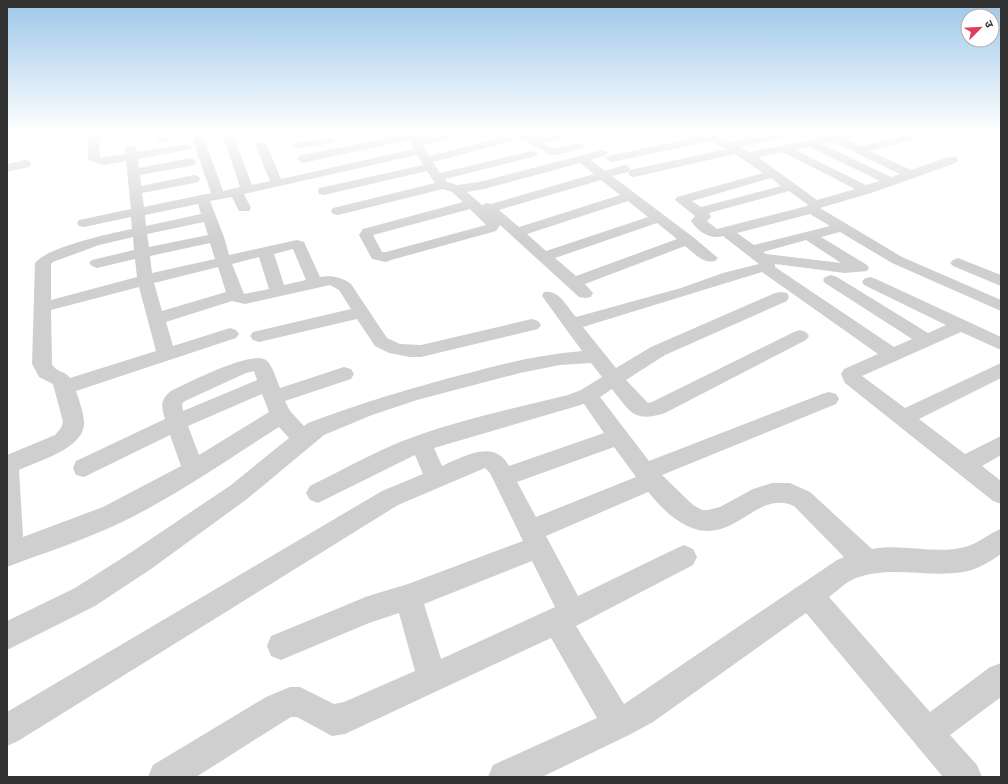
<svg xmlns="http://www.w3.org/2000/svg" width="1008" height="784" viewBox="0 0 1008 784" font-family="Figtree,'Noto Sans Devanagari',sans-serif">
<rect width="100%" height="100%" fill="#fff"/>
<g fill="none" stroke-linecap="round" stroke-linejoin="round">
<path fill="#cfcfcf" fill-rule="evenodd" d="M92,132H103L99,138L100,157H104L126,154L125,148L127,146H135L137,152L187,144L191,145L193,147L191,149L138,159L139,168L190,158L194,159L196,162L194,165L190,166L140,175L141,186L194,175L198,176L200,179L198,182L194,183L142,193L144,207L211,193L192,138L198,135L204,138L223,191L240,187L222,132H232L252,185L270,181L255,145L257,143H265L267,145L281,179L414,149L409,140L303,163L299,161L297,159L299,157L303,155L406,134L405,132H415L419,139L451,132H469L468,134L423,145L429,156L508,136L514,139L512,141L433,162L440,173L532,151L536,152L538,154L536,156L445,179L447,182L457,185L479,182L602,150L606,151L608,153L606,155L591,160L605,171L624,165L628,166L630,169L628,172L612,176L693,237L718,258L715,261C703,264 694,253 685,246L585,284L593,293L591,297L585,298L579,297L500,225L496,231L391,260L386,262L372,259L359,235L363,229L463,202L452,192L443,189L338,215L333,214L331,211L333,208L435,183L427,171L324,195L319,194L318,191L319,188L324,187L423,165L417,155L244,194L251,208L249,211H239L232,197L210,201L224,237L229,255L297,240L304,242L320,277C331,275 342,277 351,284L387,338L400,344L421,345L532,319L538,321L541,325L538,329L421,357H410L389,353L375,346L357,319L259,342L253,340L250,336L253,332L351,309L339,290L330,285L245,304L232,301L166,322L173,346L230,328L236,330L239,334L236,338L76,391C79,400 83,411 84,421C87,448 38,461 19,470L23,537L103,507L181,466L170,435L84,477L76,475L73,468L76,461L165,419C161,406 160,400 171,391C187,383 252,350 266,360C273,366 276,379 280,388L344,367L351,369L354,374L351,379L285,401L290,411L304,426L308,423C361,403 414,387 469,373C506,363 543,354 582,351L542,296L544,292C559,289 567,307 576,317L681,288L723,273L759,264L723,236C711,240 698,232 691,221L695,216L675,200L677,197L763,173L735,154L634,177L630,176L628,173L630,170L726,149L711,141L612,162L608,160L606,158L608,156L702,136L697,132H710L730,142L782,132H791L792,134L791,136L740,147L750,152L850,132H869L868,134L846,139L861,146L912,134L916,135L917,137L916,139L870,151L911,170L948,157H956L958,160L956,163L871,193L820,208L902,257L1001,300V311L892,263L840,232L821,237L867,265L869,268L867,271L845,273L775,264V267L894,347L912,339L825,283L823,280L825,277L831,275L837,277L928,333L946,325L864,285L862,282L864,279L870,277L876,279L1001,337V350L961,332L862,376L905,408L1001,363V378L919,419L965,454L1001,436V455L982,466L1001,481V504L993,501L845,383L841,374L844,369L878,354L762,272L583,327L616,368L651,347L775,293L781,292L787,293L789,297L787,301L665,355L626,380L648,403L652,402L794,332L800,330L806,332L809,336L806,340L665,413C634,423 630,412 612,389L600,397L649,461L822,394L829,392L836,394L839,399L836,404L662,475L663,476L693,505L702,510H708L720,507L753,489L772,483H790L810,492L872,549C903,543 935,555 965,547C978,544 989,533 1001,529V554C989,562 977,570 963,572C927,578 892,565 856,578C847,581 837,591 829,597L930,712L990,667L1001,663V697L950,735L977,765L982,777H943L806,613L653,722L629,735L542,777H488L493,765L597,718L551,638L345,734L332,736L297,717H291L196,777H148L153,765L266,697L290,687H300L334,704L344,702L415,671L399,613L369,623L281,660L271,656L267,646L271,636L281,632L368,596L408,584L523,541L490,473L485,468L398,505L18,741L7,746V712L382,491L423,474L415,455L318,503L310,500L306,493L310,486C340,471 369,455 400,442C454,421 512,409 568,395L581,390L602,377L591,363L560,365L520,373L417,400L372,415L324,435L247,499L151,569L95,606L7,650V621L75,588L133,551L231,485L289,438L279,427C227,460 176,496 120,523C84,540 44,553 7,567V455L55,435L61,428L63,422L53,384L39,377L32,364L35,263C47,247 112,233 132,229L131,217L84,227L79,226L77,223L79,220L131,209L126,161L104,165L90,161L88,159V137ZM834,142L900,174L891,177L822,144ZM810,147L880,181L866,185L795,150ZM783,152L855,189L817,200L758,157ZM580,163L594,174L491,204L487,203L482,205L467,192L484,189ZM771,178L781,186L701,207L692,201ZM601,180L620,195L519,227L499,210ZM789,191L808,205L807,206L717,229L707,221L711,217L709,213ZM628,201L648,217L546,251L527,234ZM198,204L201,214L146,226L145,215ZM470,209L486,225L386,252H382L373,235ZM810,214L830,226L754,245L737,233ZM204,222L208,235L149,247L147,234ZM657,223L677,239L576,276L555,258ZM133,237L134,250L92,260L89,263L92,266L97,268L135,259L137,277L51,300V264L53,262L99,245ZM806,240L841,263L766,254L763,252ZM210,243L215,259L152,273L150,256ZM293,249L306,280L284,285L274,254ZM259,257L269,289L244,294L232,264ZM218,267L226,292L162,311L154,283ZM139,287L156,351L70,378C66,371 55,372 52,364L51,310ZM254,371L257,380L183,411L182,404L185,401L246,373ZM262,394L269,412L199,455L188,426ZM584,404L604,433L509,466C494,438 463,457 442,466L434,448ZM614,447L636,477L536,517L517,482ZM648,492C657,502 666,513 677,520C731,557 753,487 794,506L844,557L837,560L624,704L576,626L693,565L697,557L693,549L684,545L675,549L578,596L546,536ZM532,561L555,607L441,659L424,604Z
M159,132H169L167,142H159L157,140Z
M512,132H524L535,138L560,132H576L575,134L544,143L553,149L579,143L583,144L585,146L583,148L557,155H551L513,134Z
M329,138L333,139L335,141L333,143L299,148L295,147L293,145L295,143L299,142Z
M25,160L29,161L31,164L29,167L7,172V164Z
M958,258L1001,275V286L953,266L950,263L953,260Z"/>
</g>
<linearGradient id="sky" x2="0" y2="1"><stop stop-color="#9dc7e9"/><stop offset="0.55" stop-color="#fff"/><stop offset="1" stop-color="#fff" stop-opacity="0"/></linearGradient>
<rect width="1008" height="241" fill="url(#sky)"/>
<rect width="1008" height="784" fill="none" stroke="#323232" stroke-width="16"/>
<g transform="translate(980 28) rotate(66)"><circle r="19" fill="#ffffff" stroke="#adadad"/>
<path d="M0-3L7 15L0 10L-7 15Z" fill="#e23c5c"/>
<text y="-6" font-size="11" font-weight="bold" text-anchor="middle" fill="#323232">उ</text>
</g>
</svg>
